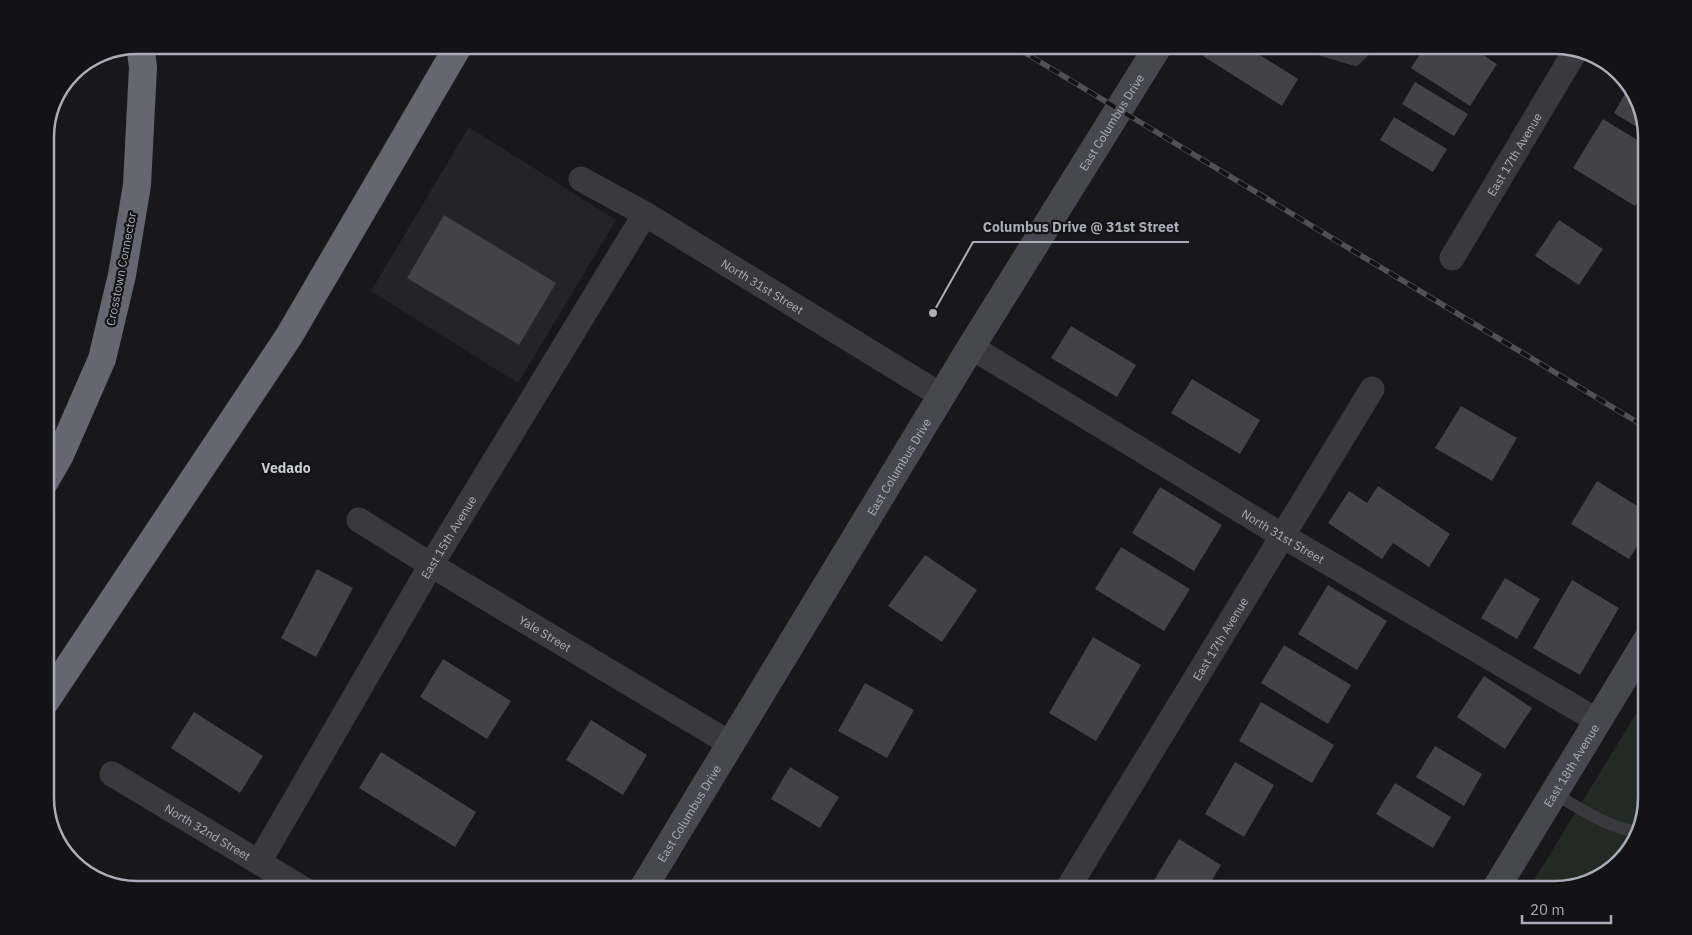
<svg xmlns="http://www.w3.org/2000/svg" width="1692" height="935" viewBox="0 0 1692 935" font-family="'IBM Plex Sans',sans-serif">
<rect width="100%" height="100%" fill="#18181a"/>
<path fill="#242427" d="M469,127L616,220L518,383L371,291Z"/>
<path fill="#222a24" d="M1647,696V798L1637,839L1606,875L1556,890H1528Z"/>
<path fill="#424247" d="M1209,45H1244L1298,79L1282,106L1203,56Z
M1426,45H1468L1497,64L1470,106L1411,68Z
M1415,82L1468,114L1454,136L1402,104Z
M1630,85L1632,86L1647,133L1614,113Z
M1394,117L1447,149L1433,172L1380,140Z
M1603,119L1647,146V187L1635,206L1573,168Z
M444,215L556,283L519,345L407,278Z
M1559,220L1603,249L1579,285L1535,256Z
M1071,326L1136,365L1117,397L1051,358Z
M1192,379L1260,420L1240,454L1171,413Z
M1461,406L1517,438L1492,481L1435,448Z
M1597,481L1647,512V530L1629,559L1571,524Z
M1378,486L1450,534L1429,567L1393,543L1382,559L1328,523L1349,491L1367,503Z
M1160,487L1222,525L1194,571L1132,533Z
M1121,547L1190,589L1164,631L1095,589Z
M925,555L977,590L942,642L888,606Z
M317,569L353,588L316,657L281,638Z
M1505,578L1540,599L1517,639L1481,618Z
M1572,580L1619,608L1580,675L1533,648Z
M1328,585L1387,621L1357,670L1298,634Z
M1093,637L1141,665L1096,741L1049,713Z
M1284,645L1351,685L1328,724L1261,683Z
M443,659L511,701L487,739L420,697Z
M1484,676L1532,708L1505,749L1457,717Z
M865,683L914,710L887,758L838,731Z
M1261,702L1334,745L1312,783L1239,741Z
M194,712L263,756L240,793L171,748Z
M591,720L647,755L623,795L566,760Z
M1435,746L1482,774L1464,806L1416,777Z
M381,752L476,812L455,847L359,788Z
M1235,762L1274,785L1244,837L1205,814Z
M790,767L839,797L820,828L771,799Z
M1395,783L1451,817L1433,848L1376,814Z
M1179,839L1221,865L1206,890H1148Z"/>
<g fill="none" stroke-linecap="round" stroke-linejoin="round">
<path stroke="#39393f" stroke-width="12" d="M1313,45L1322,50L1355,60L1370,45
M1554,793C1573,804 1619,835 1640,830"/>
<g stroke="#39393f" stroke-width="25">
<path id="s1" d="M581,179L645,214L942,396"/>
<path id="s2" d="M1452,258L1576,50"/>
<path id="s3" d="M971,347L1283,536L1598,721"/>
<path id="s4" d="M359,520L431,565L731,744"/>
<path id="s5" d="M112,774L305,890"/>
<path id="s6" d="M259,862L431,565L645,214"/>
<path id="s7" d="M1068,888L1372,389"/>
</g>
<g stroke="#47484f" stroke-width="28">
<path id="s8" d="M642,890L971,347L1159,45"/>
<path id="s9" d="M1495,890L1647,640"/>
</g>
<path stroke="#656770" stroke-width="28" d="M45,481L60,455L102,359L122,275L137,185L143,67L140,45
M45,702L289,336L459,45"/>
<g stroke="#505158" stroke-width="5.5">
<path id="rail" d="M1012,45L1647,428"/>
</g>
<use href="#rail" stroke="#131315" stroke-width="4" stroke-dasharray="11" stroke-linecap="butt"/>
</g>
<g text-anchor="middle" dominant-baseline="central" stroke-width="4.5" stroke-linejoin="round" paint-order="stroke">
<g font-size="12" fill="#aaadb9" stroke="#131315">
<text stroke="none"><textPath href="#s8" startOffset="900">East Columbus Drive</textPath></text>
<text stroke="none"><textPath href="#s2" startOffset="121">East 17th Avenue</textPath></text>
<text transform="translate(121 269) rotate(-79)">Crosstown Connector</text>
<text stroke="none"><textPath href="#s1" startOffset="211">North 31st Street</textPath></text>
<text stroke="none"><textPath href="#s8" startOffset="495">East Columbus Drive</textPath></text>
<text stroke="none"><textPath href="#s6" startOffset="376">East 15th Avenue</textPath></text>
<text stroke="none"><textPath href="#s3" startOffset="365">North 31st Street</textPath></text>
<text stroke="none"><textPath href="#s4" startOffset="218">Yale Street</textPath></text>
<text stroke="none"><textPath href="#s7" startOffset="292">East 17th Avenue</textPath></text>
<text stroke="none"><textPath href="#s9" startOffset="146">East 18th Avenue</textPath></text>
<text stroke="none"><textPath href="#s8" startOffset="90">East Columbus Drive</textPath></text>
<text stroke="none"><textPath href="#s5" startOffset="112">North 32nd Street</textPath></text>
</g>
<g font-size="14" font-weight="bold" fill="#cbcdd5" stroke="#131315">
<text x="286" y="468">Vedado</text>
</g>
</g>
<path d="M0 0H1692V935H0ZM137 54H1555A83 83 0 0 1 1638 137V798A83 83 0 0 1 1555 881H137A83 83 0 0 1 54 798V137A83 83 0 0 1 137 54Z" fill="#131315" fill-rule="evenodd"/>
<path fill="none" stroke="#aaadb9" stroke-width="2.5" d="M137 54H1555A83 83 0 0 1 1638 137V798A83 83 0 0 1 1555 881H137A83 83 0 0 1 54 798V137A83 83 0 0 1 137 54Z"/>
<path fill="none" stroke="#aaadb9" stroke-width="2" d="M933 313L973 242H1189"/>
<circle fill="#aaadb9" stroke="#131315" stroke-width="2" cx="933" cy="313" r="5"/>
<g font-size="14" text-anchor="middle" font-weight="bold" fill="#aaadb9" stroke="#131315" stroke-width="4.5" stroke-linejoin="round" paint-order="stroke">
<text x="1081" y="232">Columbus Drive @ 31st Street</text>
</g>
<path d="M1522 915v8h89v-8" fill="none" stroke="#aaadb9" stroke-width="2.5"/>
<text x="1530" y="915" font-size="15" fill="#aaadb9" stroke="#131315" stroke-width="4" paint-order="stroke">20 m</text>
</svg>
